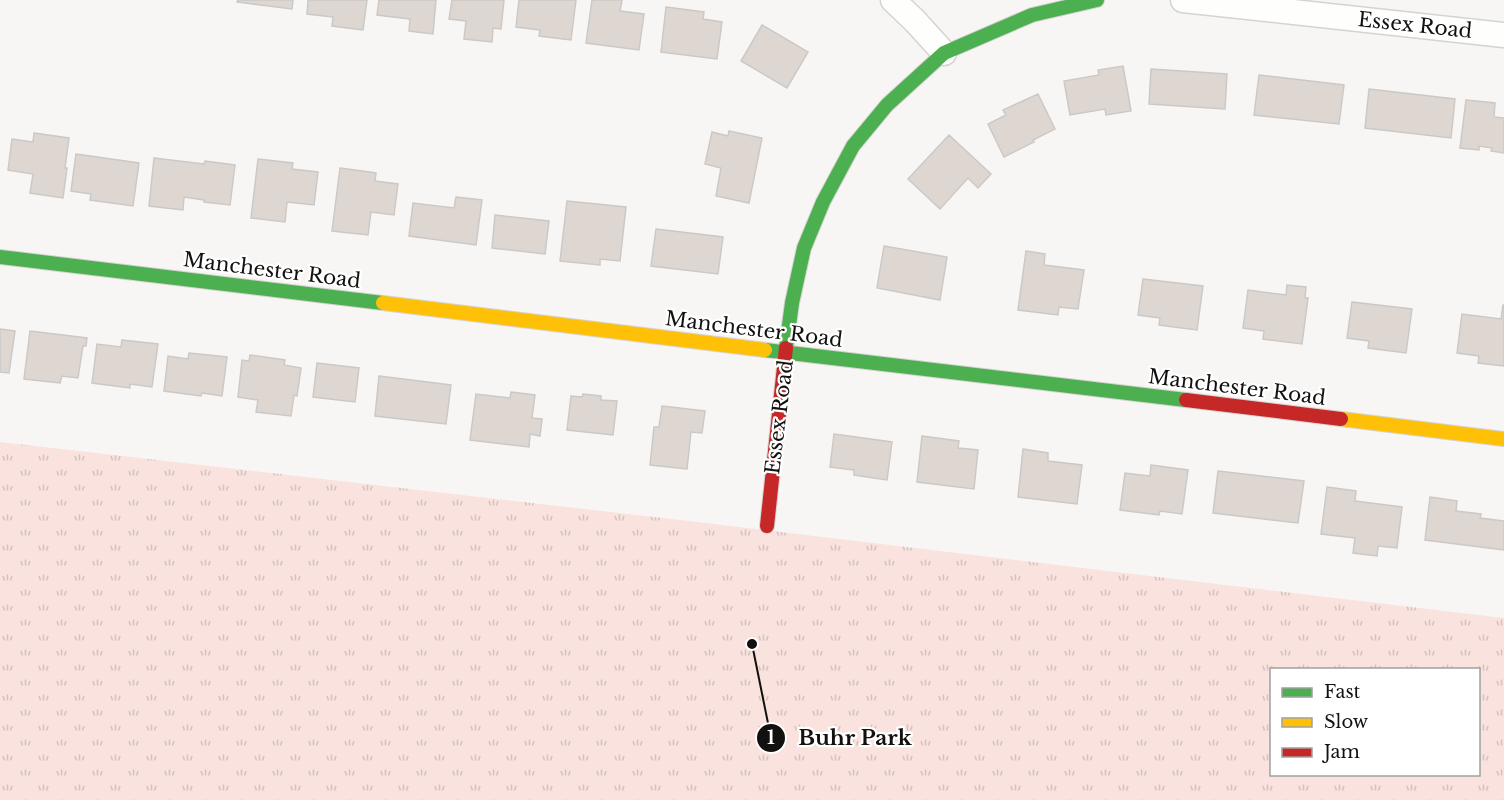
<svg xmlns="http://www.w3.org/2000/svg" width="1504" height="800" viewBox="0 0 1504 800" font-family="'Libre Baskerville',serif">
<defs>
<pattern id="park-tufts" width="24" height="20" patternUnits="userSpaceOnUse" patternTransform="scale(1.5)"><rect width="24" height="20" fill="#fae3df"/><path d="M3 7l-1-3M5 7V3M7 7l1-3M15 17l-1-3M17 17v-4M19 17l1-3" fill="none" stroke="#d5c2be"/></pattern>
</defs>
<rect width="100%" height="100%" fill="#f8f6f4"/>
<path fill="url(#park-tufts)" fill-rule="evenodd" d="M0,442L689,521L1504,618V800H0ZM1272,670H1478V774H1272Z"/>
<path fill="#ded7d1" stroke="#cbc9c8" stroke-width="1.5" d="M238,0H293L292,9L237,2Z
M308,0H367L363,30L332,26L333,17L307,14Z
M379,0H436L433,34L409,31L410,19L377,15Z
M452,0H504L501,29L493,28L492,42L464,39L466,21L449,19Z
M519,0H576L571,40L539,36L540,30L516,27Z
M592,0H622L620,11L644,14L639,50L586,43Z
M666,7L704,12L703,19L722,22L717,59L661,52Z
M762,25L808,52L787,88L741,61Z
M1123,66L1131,111L1106,115L1105,109L1070,115L1064,81L1099,75L1098,70Z
M1151,69L1227,74L1225,109L1149,104Z
M1259,75L1344,85L1339,124L1254,115Z
M1369,89L1455,99L1451,138L1365,128Z
M1038,94L1055,129L1033,140L1034,142L1004,157L988,124L1006,115L1003,110Z
M1466,100L1495,103L1494,117L1504,118V153L1491,151L1492,148L1479,146V150L1460,148Z
M729,131L762,138L749,203L716,196L721,168L705,164L712,132L728,136Z
M34,133L69,138L65,168H67L63,198L30,193L33,174L8,170L12,139L33,142Z
M949,135L991,174L978,188L968,178L940,209L908,179Z
M76,154L139,163L133,206L90,200L91,194L71,191Z
M154,158L204,164L205,161L235,165L230,205L204,202V200L184,197L183,210L149,206Z
M258,159L293,163L292,169L318,172L314,205L287,202L285,222L251,218Z
M340,168L376,173L375,181L398,184L394,215L371,212L368,235L332,231Z
M456,197L482,200L476,245L409,236L413,203L454,208Z
M567,201L626,207L620,261L600,259V265L560,261Z
M495,215L549,221L545,254L492,248Z
M656,229L723,237L718,274L651,266Z
M884,246L947,257L940,300L877,288Z
M1026,251L1045,254L1044,265L1084,270L1078,309L1059,307L1058,315L1018,310Z
M1143,279L1203,286L1197,330L1159,325L1160,318L1138,315Z
M1287,285L1306,287L1305,298H1308L1302,344L1263,339L1264,331L1243,328L1248,290L1286,295Z
M1352,302L1412,309L1406,353L1368,348L1369,341L1347,338Z
M1503,305H1504V366L1478,363L1479,356L1457,353L1462,314L1501,319Z
M0,329L15,331L9,373L0,372Z
M30,331L87,338L86,346H83L78,378L62,376L60,383L24,379Z
M122,340L158,344L152,387L130,384V388L92,383L97,344L121,347Z
M189,353L227,357L222,396L202,393L201,396L164,391L168,356L188,359Z
M250,355L285,360L284,365L301,368L297,396L294,395L291,416L256,412L258,400L238,397L242,360L249,361Z
M317,363L359,368L355,402L313,397Z
M379,376L451,385L446,424L375,416Z
M511,392L535,395L532,418L542,419L540,436L530,434L529,447L470,440L476,394L510,398Z
M583,394L601,396V400L617,401L613,435L567,430L571,396L582,397Z
M662,406L705,411L702,433L691,432L687,469L650,465L654,427H659Z
M834,434L892,442L887,480L854,475V470L830,467Z
M922,436L959,441L958,448L978,450L974,489L917,482Z
M1023,449L1048,453V461L1082,465L1077,504L1018,497Z
M1151,465L1188,470L1182,514L1160,511L1159,515L1120,510L1125,473L1150,476Z
M1218,471L1304,481L1298,523L1213,513Z
M1327,487L1356,491L1355,501L1402,507L1397,548L1378,546L1377,556L1353,553L1355,538L1321,534Z
M1430,497L1457,501L1456,511L1481,514L1480,518L1504,521V550L1425,540Z"/>
<g fill="none" stroke-linecap="round" stroke-linejoin="round">
<g stroke="#d5d3d1" stroke-width="27">
<path id="street" d="M893,0L915,21L944,53
M1183,0L1504,35"/>
</g>
<g stroke="#d5d3d1" stroke-width="16">
<path id="fast" d="M0,257L383,303
M786,348L792,303L804,248L823,202L853,146L887,105L944,53L1032,15L1097,0
M765,350L1186,400"/>
</g>
<g stroke="#d5d3d1" stroke-width="16">
<path id="slow" d="M383,303L765,350
M1341,419L1504,439"/>
</g>
<g stroke="#d5d3d1" stroke-width="16">
<path id="jam" d="M1186,400L1341,419
M767,526L786,348"/>
</g>
<use href="#street" stroke="#fefefd" stroke-width="24"/>
<use href="#fast" stroke="#4caf50" stroke-width="14"/>
<use href="#slow" stroke="#ffc107" stroke-width="14"/>
<use href="#jam" stroke="#c62828" stroke-width="14"/>
</g>
<g text-anchor="middle" dominant-baseline="central" stroke-width="4.5" stroke-linejoin="round" paint-order="stroke">
<g font-size="20" fill="#121110" stroke="#fff">
<text transform="translate(1415 25) rotate(6)">Essex Road</text>
<text transform="translate(272 270) rotate(7)">Manchester Road</text>
<text transform="translate(754 329) rotate(7)">Manchester Road</text>
<text transform="translate(1237 387) rotate(7)">Manchester Road</text>
<text transform="translate(779 417) rotate(-83)">Essex Road</text>
</g>
</g>
<path fill="none" stroke="#121110" stroke-width="2" d="M752 644L771 738"/>
<g fill="#121110" stroke="#fff" stroke-width="2">
<circle cx="752" cy="644" r="6"/>
<circle cx="771" cy="738" r="15"/>
</g>
<g font-size="18" text-anchor="middle" font-weight="bold" fill="#fff">
<text x="771" y="744">1</text>
</g>
<g font-size="21" text-anchor="middle" font-weight="bold" fill="#121110" stroke="#fff" stroke-width="4.5" stroke-linejoin="round" paint-order="stroke">
<text x="855" y="745">Buhr Park</text>
</g>
<rect x="1270" y="668" width="210" height="108" fill="#ffffff" stroke="#a0a09f" stroke-width="1.5"/>
<rect x="1282" y="688" width="30" height="9" fill="#4caf50" stroke="#a0a09f" stroke-width="1.5"/>
<text x="1324" y="698" font-size="18" fill="#121110">Fast</text>
<rect x="1282" y="718" width="30" height="9" fill="#ffc107" stroke="#a0a09f" stroke-width="1.5"/>
<text x="1324" y="728" font-size="18" fill="#121110">Slow</text>
<rect x="1282" y="748" width="30" height="9" fill="#c62828" stroke="#a0a09f" stroke-width="1.5"/>
<text x="1324" y="758" font-size="18" fill="#121110">Jam</text>
</svg>
